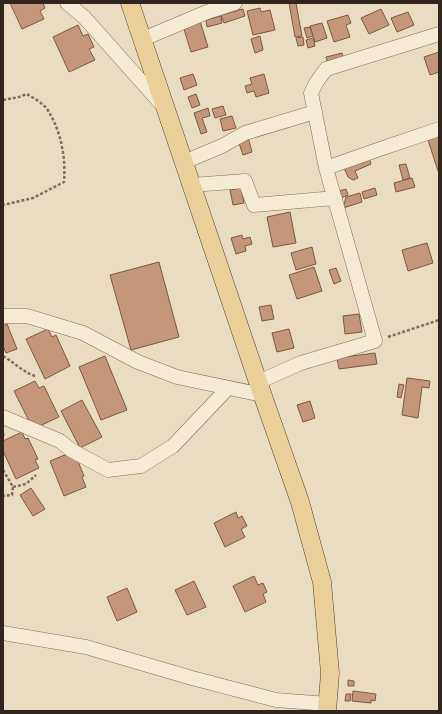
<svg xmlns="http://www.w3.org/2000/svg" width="442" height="714" viewBox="0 0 442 714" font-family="Spectral,serif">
<rect width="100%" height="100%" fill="#e9dcc1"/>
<path fill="#c4977a" stroke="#7d5842" d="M10,3H43L45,8L40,11L44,19L22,29Z
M289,3H296L302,36L295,37Z
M260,8L261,12L270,10L275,30L253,35L247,11Z
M243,9L245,16L224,23L221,15Z
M381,9L389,25L369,34L361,18Z
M408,12L414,25L397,32L391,18Z
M348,15L351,23L346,25L350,37L334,42L327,21Z
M221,16L222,23L207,27L206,20Z
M200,21L208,47L191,52L183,26Z
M322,23L327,38L315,42L310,26Z
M78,25L83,36L88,34L94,47L89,49L95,60L69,72L53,37Z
M310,27L313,36L307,38L304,28Z
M260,36L263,50L255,53L251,39Z
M303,37L304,45L298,46L296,38Z
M313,38L315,46L308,48L306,40Z
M439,52V72L430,75L424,57Z
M342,53L344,59L328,64L326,57Z
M193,74L197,85L184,90L180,78Z
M264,74L269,93L256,97L254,91L247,93L245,86L252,84L250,78Z
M196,94L200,105L192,108L188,97Z
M223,106L226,115L215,118L212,109Z
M208,108L210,116L202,118L207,132L201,134L194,113Z
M232,116L236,128L223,131L220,119Z
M437,134L439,140V170L438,171L427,137Z
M248,137L252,152L243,155L238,140Z
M369,158L371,164L355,171L358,178L353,180L348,177L344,168Z
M406,164L410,178L403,180L399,165Z
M412,178L415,187L396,192L394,183Z
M241,188L244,203L233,205L230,190Z
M375,188L377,195L364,199L362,192Z
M346,189L348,195L341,198L339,191Z
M360,193L362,202L343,208L346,197Z
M290,212L296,243L273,247L267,217Z
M242,235L243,239L250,237L252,244L245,246L246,251L236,254L231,238Z
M427,243L433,263L408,271L402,250Z
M312,247L316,264L296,270L291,253Z
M159,262L179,337L131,350L110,275Z
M314,267L322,291L297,299L289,275Z
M336,268L341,281L334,284L329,270Z
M271,305L274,319L262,321L259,307Z
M359,314L362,332L345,334L343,316Z
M7,324L17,349L6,353L3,346V326Z
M48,329L52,337L56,335L70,366L45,379L26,339Z
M289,329L294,348L277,352L272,333Z
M375,353L377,364L339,369L337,358Z
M105,356L127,410L101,420L79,367Z
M407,378L430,381L429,388L422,387L418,418L402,415Z
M35,381L39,388L44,386L59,417L33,429L14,391Z
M399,384L404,385L401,398L397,397Z
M82,400L102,437L80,448L61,411Z
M310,401L315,418L303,422L297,405Z
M22,432L25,439L28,438L38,459L35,460L39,468L16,479L3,451V441Z
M72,452L77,459L84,476L82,477L86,487L64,496L50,461Z
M31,488L45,509L33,516L20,495Z
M236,512L238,518L242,516L247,526L241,529L245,537L225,547L214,523Z
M254,576L258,585L263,583L267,592L263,594L266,602L245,612L233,586Z
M194,581L206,607L187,615L175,590Z
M127,588L137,612L117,621L107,597Z
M348,680L354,681V686H348Z
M353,691L376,694L375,701L371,700V703L352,701Z
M346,694H351L350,701H345Z"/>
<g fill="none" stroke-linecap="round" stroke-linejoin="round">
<g stroke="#806e5a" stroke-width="15">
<path id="minor" d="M67,3L84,17L164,107
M143,39L207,12L235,3
M184,162L222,146L245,133L315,112
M326,168L311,93L316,83L326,69L439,34
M192,185L245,181L254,205L335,198
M3,316H27L83,333L138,362L177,377L263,395
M258,382L301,363L375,341L326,168L380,149L439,129
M3,417L60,441L71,450L108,470L141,466L173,446L228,388
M3,633L86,647L192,678L276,700L328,704"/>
</g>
<g stroke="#4e3c2e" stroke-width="19">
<path id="major" d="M130,3L258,382L300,502L322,582L330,673L327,711"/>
</g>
<path stroke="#806e5a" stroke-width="2.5" stroke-dasharray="3 2" stroke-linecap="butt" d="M3,100L19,97L27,94C33,98 43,103 47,109C61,130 66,158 64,182L33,198L3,205
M388,337L439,320
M3,356C15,363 23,372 35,376
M3,433L4,437H3
M3,470L13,487L12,495L3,496
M13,487L26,484L36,475"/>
<use href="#minor" stroke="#f5ead3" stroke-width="14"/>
<use href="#major" stroke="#eacf9b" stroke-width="18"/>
</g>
<rect width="442" height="714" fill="none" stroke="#31261d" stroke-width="8"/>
</svg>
